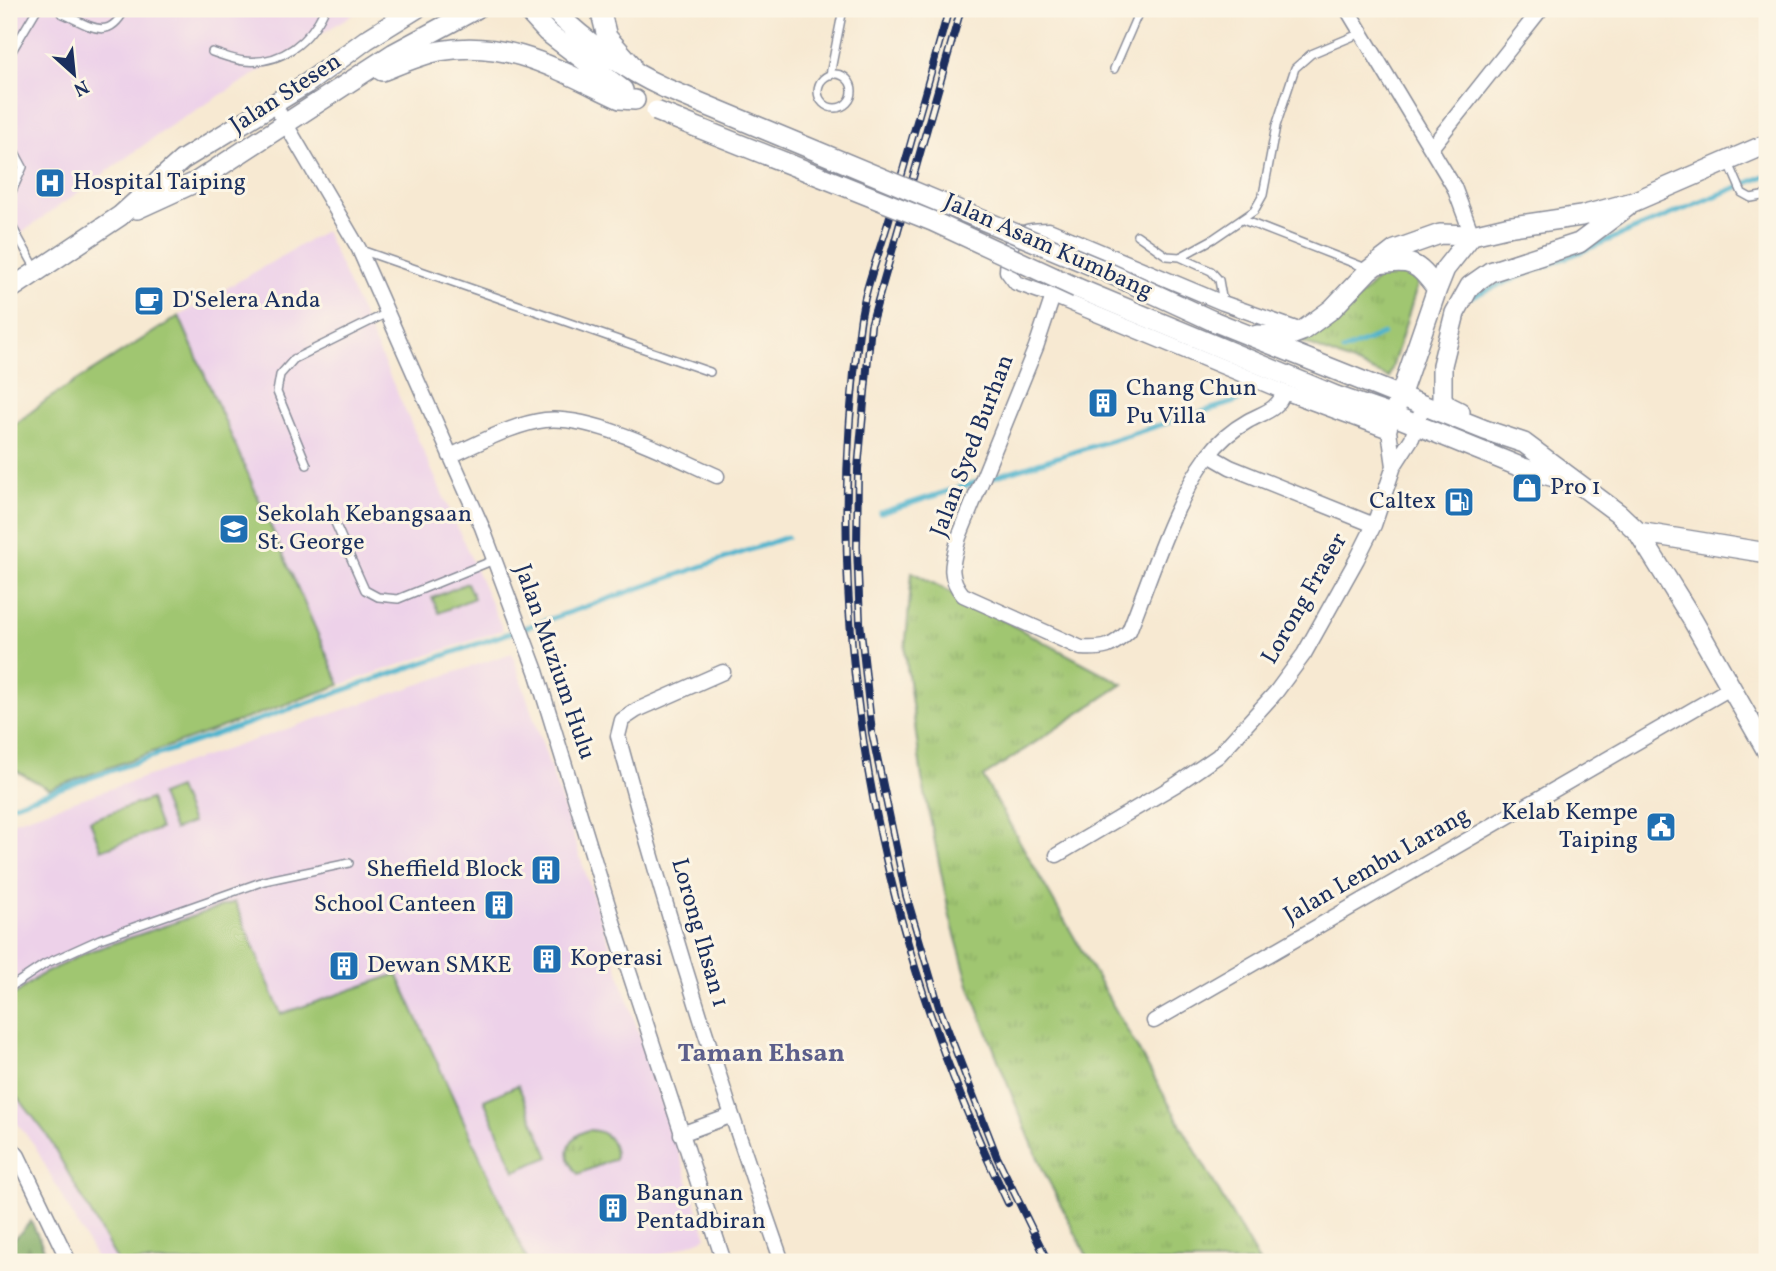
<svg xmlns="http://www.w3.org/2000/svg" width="1776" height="1271" viewBox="0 0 1776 1271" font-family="Vollkorn,serif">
<defs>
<pattern id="grass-tufts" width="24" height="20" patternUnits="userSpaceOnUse" patternTransform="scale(1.75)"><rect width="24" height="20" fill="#a0c671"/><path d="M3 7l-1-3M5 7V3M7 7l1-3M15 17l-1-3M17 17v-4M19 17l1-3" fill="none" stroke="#89aa64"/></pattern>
<pattern id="forest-firs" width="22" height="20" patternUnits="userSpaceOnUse" patternTransform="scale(1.75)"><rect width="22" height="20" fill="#80ab63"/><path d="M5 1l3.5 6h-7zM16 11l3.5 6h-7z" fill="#688c55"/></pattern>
</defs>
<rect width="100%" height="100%" fill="#fcf5e5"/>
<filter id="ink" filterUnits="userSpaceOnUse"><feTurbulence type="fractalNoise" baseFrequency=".0143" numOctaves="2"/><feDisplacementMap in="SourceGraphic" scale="14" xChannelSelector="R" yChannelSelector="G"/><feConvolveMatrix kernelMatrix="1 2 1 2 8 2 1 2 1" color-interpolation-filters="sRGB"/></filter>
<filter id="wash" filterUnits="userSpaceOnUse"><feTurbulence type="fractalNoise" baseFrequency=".00686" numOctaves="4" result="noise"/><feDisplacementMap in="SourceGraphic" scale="28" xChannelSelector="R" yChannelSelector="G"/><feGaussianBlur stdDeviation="1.57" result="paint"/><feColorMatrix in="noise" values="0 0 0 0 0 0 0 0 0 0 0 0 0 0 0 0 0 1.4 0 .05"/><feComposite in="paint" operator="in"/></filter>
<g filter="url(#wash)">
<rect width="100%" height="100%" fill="#f7e9d2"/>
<path fill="#edd1e9" d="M9,9H362L173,124L9,242Z
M325,231L503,630L340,685L49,789L9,429L48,399L179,316Z
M512,653L707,1237L645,1262H98L33,1143L9,1114V823Z"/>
<path fill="url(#grass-tufts)" stroke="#5e7a68" stroke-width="2" d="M1406,267L1420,277L1389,378L1302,342L1329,328L1385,271Z
M912,572L1123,684L983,777L1259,1262H1090L1043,1170L1013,1098L969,985L950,917L922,778L905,652Z
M588,1130C606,1130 616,1141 615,1159L578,1174C563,1158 565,1138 588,1130Z"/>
<path fill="url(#forest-firs)" stroke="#4e6d60" stroke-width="2" d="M31,1221L50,1262H9V1245Z"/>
<path fill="#a0c671" stroke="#5e7a68" stroke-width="2" d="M179,316L340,685L49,789L9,767V429L48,399Z
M467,583L474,598L439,613L432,598Z
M178,788L192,823L174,830L160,795Z
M150,799L160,829L101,850L90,820Z
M235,902L281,1014L397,974L528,1262H118L47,1135L9,1086V999L39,976L85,953Z
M518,1085L549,1157L515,1171L484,1100Z"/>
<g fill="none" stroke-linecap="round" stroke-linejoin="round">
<path stroke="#4fb4cd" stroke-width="5" d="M1470,297L1767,175
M1343,351L1383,334
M987,479L1234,402L1253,394
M880,513L977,482
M9,806L787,537"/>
</g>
</g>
<g filter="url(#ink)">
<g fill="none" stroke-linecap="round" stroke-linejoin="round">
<g stroke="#898c98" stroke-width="10">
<path id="service" d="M61,13C89,25 108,43 125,9
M212,52C222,55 234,60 244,61C282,65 310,41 325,9
M9,56L37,9
M1114,69L1140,9
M818 91a17 17 0 1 1 34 0a17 17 0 1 1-34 0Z
M830,75L843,9
M9,141L23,167L9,198
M1729,163L1742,193L1751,198L1767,195
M1243,220L1366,268
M9,221L36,269
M1137,235L1167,256L1180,257L1213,239L1254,211L1263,195L1276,126L1295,68L1311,54L1361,33
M361,250L710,372
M1180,257L1211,271L1219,280L1223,303
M307,465L277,392L280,375L294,359L387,313
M332,516L365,590L378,597L398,599L494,560
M9,988L45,964L100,939L264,881L349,863"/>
</g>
<g stroke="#898c98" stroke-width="17">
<path id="minor" d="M1347,9L1454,187L1472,235
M274,104L359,249L482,527L536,671L619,941L724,1262
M1431,148L1541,9
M1053,296L1036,347L959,537C953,561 946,575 963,595L1081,648C1105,649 1111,648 1129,631C1151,576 1173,503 1208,456C1219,441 1232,430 1248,421C1264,412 1277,411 1284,392
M1302,331L1223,303L1049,230C1015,230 1009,237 1007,271L1016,283L1053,296L1284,392L1389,431
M1391,423L1389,431L1394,466
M1209,455L1230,467L1374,525
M450,456C480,443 513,424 545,420C594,415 672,456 717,476
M723,672L637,710L622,720L618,736C666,913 721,1089 782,1262
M1057,855L1177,784L1218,756L1276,692L1304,654L1357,559L1374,525L1394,466L1412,438L1419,417
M1154,1021L1732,687
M681,1134L730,1116
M9,1145L18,1156L69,1262"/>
</g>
<g stroke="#898c98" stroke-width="22">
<path id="secondary" d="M526,9L547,32L623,90
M552,9C586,42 621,68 665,88
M600,9L607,37L631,64
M382,71C400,64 420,55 439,51C508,38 560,71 620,99L635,100
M137,209L196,182L394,53L476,9
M1377,264C1413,260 1415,261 1437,289
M1077,288L1336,396L1402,419L1523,468L1575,483
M9,290L120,216L182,160L306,84L366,40L416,9
M1213,321L1485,430L1524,443L1618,513L1638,532L1692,619L1767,751
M1257,335L1289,336L1302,331L1332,309L1369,270L1395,250L1440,234L1472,235
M1396,408L1437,289L1445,269L1472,235L1506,227L1581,216L1633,202L1767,144
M1460,412L1448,406L1442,399V365L1455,313L1470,286L1490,272L1579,243L1627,207
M1638,532L1767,553"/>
</g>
<use href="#service" stroke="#fff" stroke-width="7"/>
<use href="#minor" stroke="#fff" stroke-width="14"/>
<use href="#secondary" stroke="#fff" stroke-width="19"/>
<g stroke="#1b2f5e" stroke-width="8">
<path id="rail" d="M949,9C929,80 908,152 888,223C878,256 864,291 860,324C818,624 876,931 1008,1203
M961,9L871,325L858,469L857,547L860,622L872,733L906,895L940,1010L997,1157L1048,1262"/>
</g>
<use href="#rail" stroke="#fcf5e5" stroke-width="5" stroke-dasharray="16" stroke-linecap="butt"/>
<g stroke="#898c98" stroke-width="22" stroke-linecap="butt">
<path id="secondary-bridge" d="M665,88L1098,268L1213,321
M656,111L932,221L1077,288"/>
</g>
<use href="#secondary-bridge" stroke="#fff" stroke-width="19"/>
</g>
</g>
<defs>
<g id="hospital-square" transform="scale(1.575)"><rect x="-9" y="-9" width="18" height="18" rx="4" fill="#1f6fb2" stroke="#fcf5e5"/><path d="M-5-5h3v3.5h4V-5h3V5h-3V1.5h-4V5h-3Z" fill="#fff"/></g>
<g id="cafe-square" transform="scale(1.575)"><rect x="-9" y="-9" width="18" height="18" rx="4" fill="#1f6fb2" stroke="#fcf5e5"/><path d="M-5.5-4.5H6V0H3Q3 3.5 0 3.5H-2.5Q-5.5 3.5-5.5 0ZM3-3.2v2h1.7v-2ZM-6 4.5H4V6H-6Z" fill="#fff"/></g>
<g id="building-square" transform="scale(1.575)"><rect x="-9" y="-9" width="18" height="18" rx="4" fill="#1f6fb2" stroke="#fcf5e5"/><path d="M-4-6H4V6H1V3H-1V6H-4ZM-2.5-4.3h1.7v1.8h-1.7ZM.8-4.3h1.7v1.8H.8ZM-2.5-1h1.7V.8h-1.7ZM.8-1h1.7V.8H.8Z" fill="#fff"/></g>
<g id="shop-square" transform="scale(1.575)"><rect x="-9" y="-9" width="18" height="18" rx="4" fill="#1f6fb2" stroke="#fcf5e5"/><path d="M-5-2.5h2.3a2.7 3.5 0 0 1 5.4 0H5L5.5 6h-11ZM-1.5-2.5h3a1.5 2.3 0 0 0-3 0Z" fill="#fff"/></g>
<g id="fuel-square" transform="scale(1.575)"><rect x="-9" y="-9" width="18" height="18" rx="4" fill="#1f6fb2" stroke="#fcf5e5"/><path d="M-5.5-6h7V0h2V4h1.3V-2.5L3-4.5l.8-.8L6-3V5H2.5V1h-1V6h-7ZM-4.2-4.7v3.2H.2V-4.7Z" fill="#fff"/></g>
<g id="school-square" transform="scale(1.575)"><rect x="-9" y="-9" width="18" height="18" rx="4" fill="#1f6fb2" stroke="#fcf5e5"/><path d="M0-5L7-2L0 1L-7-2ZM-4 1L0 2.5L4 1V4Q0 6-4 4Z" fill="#fff"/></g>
<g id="civic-square" transform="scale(1.575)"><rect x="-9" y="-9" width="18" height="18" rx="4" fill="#1f6fb2" stroke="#fcf5e5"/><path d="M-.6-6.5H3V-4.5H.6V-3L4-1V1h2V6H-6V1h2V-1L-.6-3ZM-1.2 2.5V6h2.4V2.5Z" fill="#fff"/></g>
</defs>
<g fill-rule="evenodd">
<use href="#hospital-square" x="50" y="183"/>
<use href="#cafe-square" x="149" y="301"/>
<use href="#building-square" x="1103" y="403"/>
<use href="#shop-square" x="1527" y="488"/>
<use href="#fuel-square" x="1459" y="502"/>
<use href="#school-square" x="234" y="529"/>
<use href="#civic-square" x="1661" y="827"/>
<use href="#building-square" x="546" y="870"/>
<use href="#building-square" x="499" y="905"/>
<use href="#building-square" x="547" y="959"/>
<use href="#building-square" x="344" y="966"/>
<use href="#building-square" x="613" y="1208"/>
</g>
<g text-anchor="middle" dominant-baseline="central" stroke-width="6" stroke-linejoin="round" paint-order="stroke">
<g font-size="24" fill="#1b2f5e" stroke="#fcf5e5">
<text transform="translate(286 94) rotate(-33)">Jalan Stesen</text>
<text transform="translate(1048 247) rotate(24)">Jalan Asam Kumbang</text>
<text transform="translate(973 446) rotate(-69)">Jalan Syed Burhan</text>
<text transform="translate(1305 599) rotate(-60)">Lorong Fraser</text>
<text transform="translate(554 662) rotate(71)">Jalan Muzium Hulu</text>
<text transform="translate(1377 866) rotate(-30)">Jalan Lembu Larang</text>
<text transform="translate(699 933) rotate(74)">Lorong Ihsan 1</text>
</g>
<g font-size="24" fill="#1b2f5e" stroke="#fcf5e5" text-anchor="start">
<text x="73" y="183">Hospital Taiping</text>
<text x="172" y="301">D'Selera Anda</text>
<text x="1126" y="389">Chang Chun<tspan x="1126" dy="28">Pu Villa</tspan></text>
<text x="1550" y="488">Pro 1</text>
<text x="1436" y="502" text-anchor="end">Caltex</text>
<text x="257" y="515">Sekolah Kebangsaan<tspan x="257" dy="28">St. George</tspan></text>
<text x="1638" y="813" text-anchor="end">Kelab Kempe<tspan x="1638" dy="28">Taiping</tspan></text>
<text x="523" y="870" text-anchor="end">Sheffield Block</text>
<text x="476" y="905" text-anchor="end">School Canteen</text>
<text x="570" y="959">Koperasi</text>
<text x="367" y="966">Dewan SMKE</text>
<text x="636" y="1194">Bangunan<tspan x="636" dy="28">Pentadbiran</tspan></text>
</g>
<g font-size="26" font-weight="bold" fill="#5c5f8b" stroke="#fcf5e5">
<text x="761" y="1054">Taman Ehsan</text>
</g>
</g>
<rect width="1776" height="1271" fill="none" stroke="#fcf5e5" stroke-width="35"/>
<g transform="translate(74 74) rotate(153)" stroke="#fcf5e5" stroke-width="5" paint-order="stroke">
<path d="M0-5L12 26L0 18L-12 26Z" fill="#1b2f5e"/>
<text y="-10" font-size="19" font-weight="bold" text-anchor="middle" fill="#1b2f5e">N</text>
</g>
</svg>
